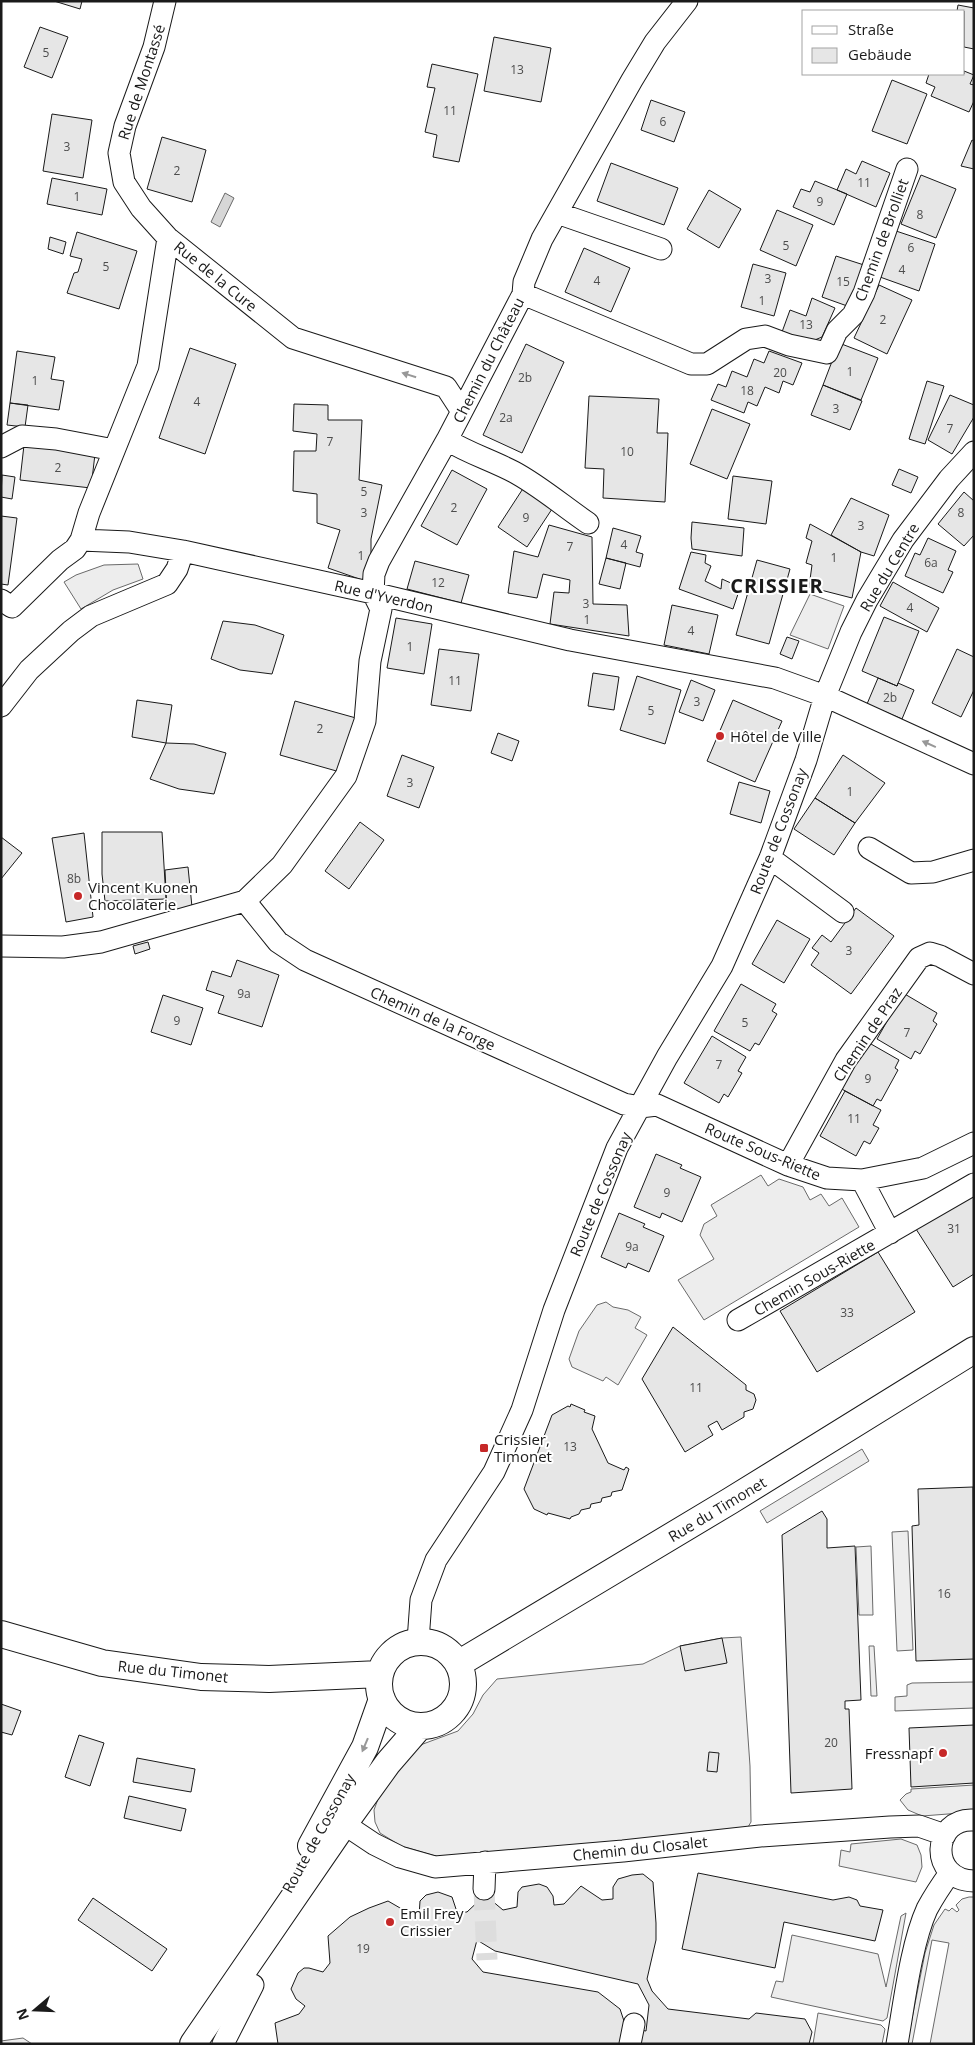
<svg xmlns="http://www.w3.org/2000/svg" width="975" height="2045" viewBox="0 0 975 2045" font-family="'Open Sans',sans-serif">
<rect width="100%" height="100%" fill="#fff"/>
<path fill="#ededed" stroke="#6a6a6a" d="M138,564L143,579L113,590L81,609L64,582L76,575L104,565Z
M810,594L844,606L828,649L790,635Z
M761,1175L768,1186L779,1179L803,1187L810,1200L821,1194L829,1206L842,1198L859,1227L704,1320L678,1280L714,1259L700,1235L704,1224L717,1216L711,1205Z
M606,1302L613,1307L628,1310L641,1317L635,1328L647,1335L618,1385L606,1377L603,1381L572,1367L569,1359L579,1331L597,1305Z
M862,1449L869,1461L767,1523L760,1511Z
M908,1531L913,1650L897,1651L892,1532Z
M871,1546L873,1615H859L856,1547Z
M741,1637L750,1766L751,1822L745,1832L439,1857L401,1846L380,1833L375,1822L374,1810L378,1799L412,1752L423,1744L458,1731L473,1714L483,1695L497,1679L643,1664L680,1646L722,1638Z
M869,1646H874L877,1696H871Z
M974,1682V1708L895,1711V1697L907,1696V1685L912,1683Z
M974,1785V1812L922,1816L908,1810L900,1800L906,1794L911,1792V1789Z
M901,1839L917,1845L921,1855L922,1867L916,1882L839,1866L841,1850L850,1852L851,1844Z
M969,1897H974V2044H930L949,1943L932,1940L912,2044H907L925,1953L934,1925L945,1909L949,1911L952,1908L957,1912L959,1910L956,1905L962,1899Z
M906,1913L887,2018L883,2021L771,1997L776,1981L783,1982L792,1935L878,1954L886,1987L901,1916Z
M818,2013L881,2025L885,2029L882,2044H813Z
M23,2038L32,2044H1V2041Z"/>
<path fill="#d7d7d7" stroke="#6a6a6a" d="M225,193L234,198L220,227L211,222Z"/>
<path fill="#e6e6e6" stroke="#1a1a1a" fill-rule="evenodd" d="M54,1H82L80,9Z
M958,5L974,8V49L964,47V11H957Z
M40,27L68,37L52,78L24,67Z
M494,37L551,48L541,102L484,91Z
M432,64L478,74L459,162L433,157L437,135L425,132L435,88L427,87Z
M964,71L974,75L970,84L974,85V101L969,112L931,96L935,87L926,83L929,74H964Z
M892,80L927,94L907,144L872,131Z
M651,100L685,112L674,142L641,130Z
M52,114L92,120L83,178L43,171Z
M162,137L206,150L192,202L147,189Z
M972,140L974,141V169L961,166Z
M862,161L890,173L876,207L837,190L846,169L856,174Z
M611,163L678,188L664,225L597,201Z
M921,175L956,189L936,238L901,224Z
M52,178L107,189L102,215L47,204Z
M815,181L847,194L834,225L793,207L801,189L810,192Z
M709,190L741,209L719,248L687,229Z
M777,210L813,225L796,266L760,250Z
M896,231L935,244L919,291L880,277Z
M77,232L137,251L119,309L67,293L74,273L78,272L82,259L70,256Z
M50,237L66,242L63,254L48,249Z
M584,248L630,268L611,312L565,292Z
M836,256L864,265L850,307L822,297Z
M753,264L786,273L774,316L741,307Z
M879,285L912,300L887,354L854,338Z
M812,298L835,308L822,337L805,344L782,332L790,310L806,316Z
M839,343L878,358L861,400L823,385Z
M526,344L564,362L522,453L483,435Z
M190,348L236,364L205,454L159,438Z
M17,351L55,357L51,379L64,381L59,410L10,403Z
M769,351L802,363L793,385L783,381L779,393L765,387L757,406L748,402L744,413L711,400L718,384L726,387L732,371L747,377L754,359L764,363Z
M927,381L944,386L925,444L909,439Z
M823,385L862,401L850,430L811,415Z
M950,395L974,405V417L952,454L928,440Z
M589,396L659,399L657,433H668L665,502L603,498L604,469L585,468Z
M10,403L28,405L25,427L7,425Z
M294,404L328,405V420H362L359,480L382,485L371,539V560L365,581L328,568L340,530L317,523V494L293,491L294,451H316L317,434L293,431Z
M712,409L750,424L727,479L690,464Z
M24,445L95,454L91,488L20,480Z
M899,469L918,477L911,493L892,485Z
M452,470L487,489L457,545L421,526Z
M2,475L15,477L12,499L1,497Z
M733,476L772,481L766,524L728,519Z
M524,487L554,506L527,547L498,527Z
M964,492L974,501V535L964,546L938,524Z
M851,498L889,515L874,556L861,552L831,535Z
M1,516L17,518L8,585L1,584Z
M692,522L744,528L742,556L692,549L691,538Z
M810,524L861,552L852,598L809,587L812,565L806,563L812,541L806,538Z
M549,525L592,537L593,604L627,605L629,636L550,624L554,592L569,593L570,580L543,574L537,598L508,593L514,551L538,557Z
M613,528L641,536L636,552L643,554L640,567L606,558Z
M928,538L956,551L948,570L953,572L943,593L905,576L915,553L920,555Z
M691,552L706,555L705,563L711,566L705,581L721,589L722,579L733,584L731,591L738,594L733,609L679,589Z
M606,558L626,563L620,589L599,584Z
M757,560L790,569L769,644L736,635Z
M415,561L469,575L461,603L407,589Z
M893,582L939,608L927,632L880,606Z
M672,605L718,615L709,654L664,645Z
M884,617L919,631L897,686L862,671Z
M396,618L432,624L424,674L387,668Z
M223,621L255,625L284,635L272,674L240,670L211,659Z
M787,637L799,641L792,659L780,654Z
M439,649L479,654L471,711L431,705Z
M957,649L974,657V690L961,717L932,703Z
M593,673L619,677L614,710L588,706Z
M637,676L681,690L665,744L620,730Z
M878,678L897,686L898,683L914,690L902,719L867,704Z
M691,680L715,690L703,721L679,712Z
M137,700L172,705L166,743L132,737Z
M733,700L782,721L755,782L707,761Z
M295,701L356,718L340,772L280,755Z
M498,733L519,741L512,761L491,753Z
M166,743L194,744L226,753L214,794L179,789L150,779Z
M402,755L434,767L419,808L387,796Z
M843,755L885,783L855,823L815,798Z
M739,782L770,791L761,823L730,814Z
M815,798L855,823L834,855L794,829Z
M360,822L384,840L349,889L325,871Z
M102,832H162L166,899L105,901L102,874Z
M84,833L93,917L66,922L52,838Z
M1,837L22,853L1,879Z
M188,867L192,907L167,912L165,870Z
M856,908L894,936L851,994L811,965L819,953L812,948L822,935L831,942Z
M777,920L810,939L784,983L752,964Z
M148,942L150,949L135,954L133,946Z
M237,960L279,975L262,1027L218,1013L224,996L206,990L212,971L231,977Z
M741,984L776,1004L772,1011L777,1014L759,1045L755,1043L750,1051L714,1031Z
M903,993L937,1013L933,1021L937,1024L920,1054L915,1051L911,1059L877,1039Z
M163,995L203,1008L191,1045L151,1032Z
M712,1036L746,1057L738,1071L742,1073L728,1097L724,1094L719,1103L684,1083Z
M864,1040L899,1060L895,1068L898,1070L881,1101L877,1099L873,1106L838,1087Z
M845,1091L881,1110L873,1125L879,1128L870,1144L864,1141L856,1156L820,1136Z
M656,1154L682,1165L680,1168L701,1177L682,1222L662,1213L660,1218L634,1207Z
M974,1192V1274L953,1287L916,1229Z
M619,1213L645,1224L643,1227L664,1236L649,1272L628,1263L626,1268L601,1257Z
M878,1252L915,1312L817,1372L780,1311Z
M673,1327L746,1385V1390L754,1394L756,1400L753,1409L744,1412V1417L722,1430L717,1421L708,1426L713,1435L685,1452L642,1379Z
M571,1404L585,1410L584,1412L595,1416L592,1429L608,1463L624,1470L626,1467L629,1469L622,1490L612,1492L611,1496L602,1498L601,1502L591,1504L590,1508L581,1510L579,1514L571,1517L570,1519L548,1513L547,1515L534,1509L524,1489L552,1415L568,1406L570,1407Z
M973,1487L974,1659L916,1661L912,1526L919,1525L918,1489Z
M822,1511L827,1519V1548L855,1546L861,1700L845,1701V1709H849L852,1789L791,1793L782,1535Z
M722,1638L727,1663L685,1671L680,1646Z
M1,1704L21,1711L12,1735L1,1732Z
M974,1725V1783L911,1787L909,1728Z
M79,1735L104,1743L90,1786L65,1777Z
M709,1752L719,1753L717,1772L707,1771Z
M137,1758L195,1769L191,1792L133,1782Z
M129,1796L186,1809L181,1831L124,1818Z
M698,1873L833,1900L849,1897L857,1900L860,1906L883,1910L875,1941L784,1922L775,1968L682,1949Z
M643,1874L653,1882L656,1923V1940L647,1979L652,1991L668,2009L749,2019L756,2013L805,2019L812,2032L809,2044H278L275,2023L299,2014L305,2006L296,1999L291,1989L298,1973L304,1968H309L323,1972L330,1963L328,1936L350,1917L369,1908L388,1901L407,1912L408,1917L419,1916L420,1901L426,1895L438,1892L452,1897L457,1912H467L485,1895L503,1910L517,1907L518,1892L522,1887L539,1884L547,1887L553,1896L554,1905L564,1904L581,1886L602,1900L613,1899V1887L618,1879L632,1875ZM477,1940L495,1951L638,1984L649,2005L646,2031L626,2027L620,2009L598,1992L483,1972L472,1959Z
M93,1898L167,1949L152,1971L78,1920Z"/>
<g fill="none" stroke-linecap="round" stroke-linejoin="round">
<path stroke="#ddd" stroke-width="21" stroke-dasharray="21 11" stroke-linecap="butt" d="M484,1889L487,1960"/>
<g stroke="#1a1a1a" stroke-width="23">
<path id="minor" d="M165,1L154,47L125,126L119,153L124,182L141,208L168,238L293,338L446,387L461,410
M557,213L661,249
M523,294L691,364H707L746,339L765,336L789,345L827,353L837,331L853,315L864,293L907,169
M447,440C468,453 491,460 514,472C540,486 563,506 588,523
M1,447L22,436L56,439L114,450
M81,540L89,513L148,366L168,238
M1,600L12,607L60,560L75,549L81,540L129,542L183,551L373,593L570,640L775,678L825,696L974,764
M1,706L29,670L71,631L91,616L167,584L177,569L183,551
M869,848L911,873L933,872L974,860
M770,858L843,912
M245,901L278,942L305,960L624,1104L640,1107L657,1105L788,1165L827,1178L862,1180L923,1168L974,1143
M1,946L63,947L101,942L245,901L282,865L346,776L365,721L370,661L381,609L373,593L374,574L379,561L447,440L523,294L524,282L542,239L632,80L655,42L687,1
M788,1165L846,1060L919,958L930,953L940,956L974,974
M862,1180L890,1233
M738,1320L974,1184
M418,1641L421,1600L436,1560L494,1472L522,1410L554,1310L617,1148L667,1057L722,966L770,858L806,760L825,696L851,632L867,600L903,540L949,479L974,452
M974,1820C932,1817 928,1880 974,1881
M344,1824L374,1844L400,1857L435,1867L623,1851L760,1836L890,1827L919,1826L945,1835
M484,1889L485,1862
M223,2044L253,1985
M630,2044L634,2024
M897,2044C904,2004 911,1944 927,1909C934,1896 942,1884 950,1873"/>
</g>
<g stroke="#1a1a1a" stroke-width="28">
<path id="major" d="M1,1634L102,1663L201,1677L269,1679L380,1674
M379 1684a42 42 0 1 1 84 0a42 42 0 1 1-84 0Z
M458,1664L730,1501L974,1350
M311,1846L365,1747L382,1699
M193,2044L344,1824L388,1763L420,1726"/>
</g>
<use href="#minor" stroke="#fff" stroke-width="21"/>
<use href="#major" stroke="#fff" stroke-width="26"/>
</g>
<defs><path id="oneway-solid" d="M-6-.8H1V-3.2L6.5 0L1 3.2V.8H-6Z" transform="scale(1.25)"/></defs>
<g fill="#989898">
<use href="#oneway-solid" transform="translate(409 375) rotate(-162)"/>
<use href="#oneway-solid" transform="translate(929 744) rotate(-156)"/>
<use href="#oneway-solid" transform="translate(365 1745) rotate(113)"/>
</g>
<g fill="#c62828" stroke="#fff" stroke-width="2">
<circle cx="720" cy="736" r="5"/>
<circle cx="78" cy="896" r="5"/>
<rect x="479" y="1443" width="10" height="10" rx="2.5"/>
<circle cx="943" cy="1753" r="5"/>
<circle cx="390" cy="1922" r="5"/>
</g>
<g text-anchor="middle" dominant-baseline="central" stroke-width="4" stroke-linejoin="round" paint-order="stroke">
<g font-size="12" fill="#4d4d4d">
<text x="46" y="52">5</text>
<text x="517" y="69">13</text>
<text x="450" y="110">11</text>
<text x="663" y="121">6</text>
<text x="67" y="146">3</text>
<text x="177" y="170">2</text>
<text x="864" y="182">11</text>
<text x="77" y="196">1</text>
<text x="820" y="201">9</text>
<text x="920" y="214">8</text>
<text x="786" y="245">5</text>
<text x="911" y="247">6</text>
<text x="106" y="266">5</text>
<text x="902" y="269">4</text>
<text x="768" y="278">3</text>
<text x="597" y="280">4</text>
<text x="843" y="281">15</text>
<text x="762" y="300">1</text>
<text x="883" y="319">2</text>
<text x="806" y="324">13</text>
<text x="850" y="371">1</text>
<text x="780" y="372">20</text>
<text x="525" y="377">2b</text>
<text x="35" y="380">1</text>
<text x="747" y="390">18</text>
<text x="197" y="401">4</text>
<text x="836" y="408">3</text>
<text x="506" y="417">2a</text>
<text x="950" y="428">7</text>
<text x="330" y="441">7</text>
<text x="627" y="451">10</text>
<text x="58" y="467">2</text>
<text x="364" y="491">5</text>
<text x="454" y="507">2</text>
<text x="364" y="512">3</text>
<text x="961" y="512">8</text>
<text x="526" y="517">9</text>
<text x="861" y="525">3</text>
<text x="624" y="544">4</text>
<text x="570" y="546">7</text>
<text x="361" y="555">1</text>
<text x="834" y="557">1</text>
<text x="931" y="562">6a</text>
<text x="438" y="582">12</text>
<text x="586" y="603">3</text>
<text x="910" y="607">4</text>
<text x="587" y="619">1</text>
<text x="691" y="630">4</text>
<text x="410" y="646">1</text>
<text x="455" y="680">11</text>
<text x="890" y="697">2b</text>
<text x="697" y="701">3</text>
<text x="651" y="710">5</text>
<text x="320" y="728">2</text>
<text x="410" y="782">3</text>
<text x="850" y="791">1</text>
<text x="74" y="878">8b</text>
<text x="849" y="950">3</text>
<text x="244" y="993">9a</text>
<text x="177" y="1020">9</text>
<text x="745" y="1022">5</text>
<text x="907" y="1032">7</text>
<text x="719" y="1064">7</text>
<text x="868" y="1078">9</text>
<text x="854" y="1118">11</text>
<text x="667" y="1192">9</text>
<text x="954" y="1228">31</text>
<text x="632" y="1246">9a</text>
<text x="847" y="1312">33</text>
<text x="696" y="1387">11</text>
<text x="570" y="1446">13</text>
<text x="944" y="1593">16</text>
<text x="831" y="1742">20</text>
<text x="363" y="1948">19</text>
</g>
<g font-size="15" fill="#1a1a1a" stroke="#fff">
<text transform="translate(141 82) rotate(-72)">Rue de Montassé</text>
<text transform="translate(881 240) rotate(-70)">Chemin de Brolliet</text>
<text transform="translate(216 276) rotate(39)">Rue de la Cure</text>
<text transform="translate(488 360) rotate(-63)">Chemin du Château</text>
<text transform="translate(889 567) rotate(-59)">Rue du Centre</text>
<text transform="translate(384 596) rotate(13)">Rue d'Yverdon</text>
<text transform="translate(778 831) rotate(-69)">Route de Cossonay</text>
<text transform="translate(433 1018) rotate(24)">Chemin de la Forge</text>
<text transform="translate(867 1034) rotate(-56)">Chemin de Praz</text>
<text transform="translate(763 1151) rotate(23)">Route Sous-Riette</text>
<text transform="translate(600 1194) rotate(-67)">Route de Cossonay</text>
<text transform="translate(814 1277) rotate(-30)">Chemin Sous-Riette</text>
<text transform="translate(717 1509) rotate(-31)">Rue du Timonet</text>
<text transform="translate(173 1671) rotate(6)">Rue du Timonet</text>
<text transform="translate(318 1833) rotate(-61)">Route de Cossonay</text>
<text transform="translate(640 1848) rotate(-6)">Chemin du Closalet</text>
</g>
<g font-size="15" fill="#1a1a1a" stroke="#fff" text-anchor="start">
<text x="730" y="736">Hôtel de Ville</text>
<text x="88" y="887">Vincent Kuonen<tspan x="88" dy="17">Chocolaterie</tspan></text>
<text x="494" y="1439">Crissier,<tspan x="494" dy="17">Timonet</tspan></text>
<text x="933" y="1753" text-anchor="end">Fressnapf</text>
<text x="400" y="1913">Emil Frey<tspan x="400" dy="17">Crissier</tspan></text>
</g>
<g font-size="20" font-weight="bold" letter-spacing="1" fill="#1a1a1a" stroke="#fff">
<text x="777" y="585">CRISSIER</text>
</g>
</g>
<rect width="975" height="2045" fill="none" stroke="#1a1a1a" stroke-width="5"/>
<rect x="802" y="10" width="162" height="65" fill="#ffffff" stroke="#a3a3a3"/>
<rect x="812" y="26" width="25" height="8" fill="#ffffff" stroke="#a3a3a3"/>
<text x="848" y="35" font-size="15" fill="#1a1a1a">Straße</text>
<rect x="812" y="48" width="25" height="15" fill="#e6e6e6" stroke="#a3a3a3"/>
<text x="848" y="60" font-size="15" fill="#1a1a1a">Gebäude</text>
<g transform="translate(35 2010) rotate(251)" stroke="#ffffff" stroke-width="4" paint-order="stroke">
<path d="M0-4L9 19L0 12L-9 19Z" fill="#1a1a1a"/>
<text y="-8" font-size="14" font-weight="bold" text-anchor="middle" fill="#1a1a1a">N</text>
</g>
</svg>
